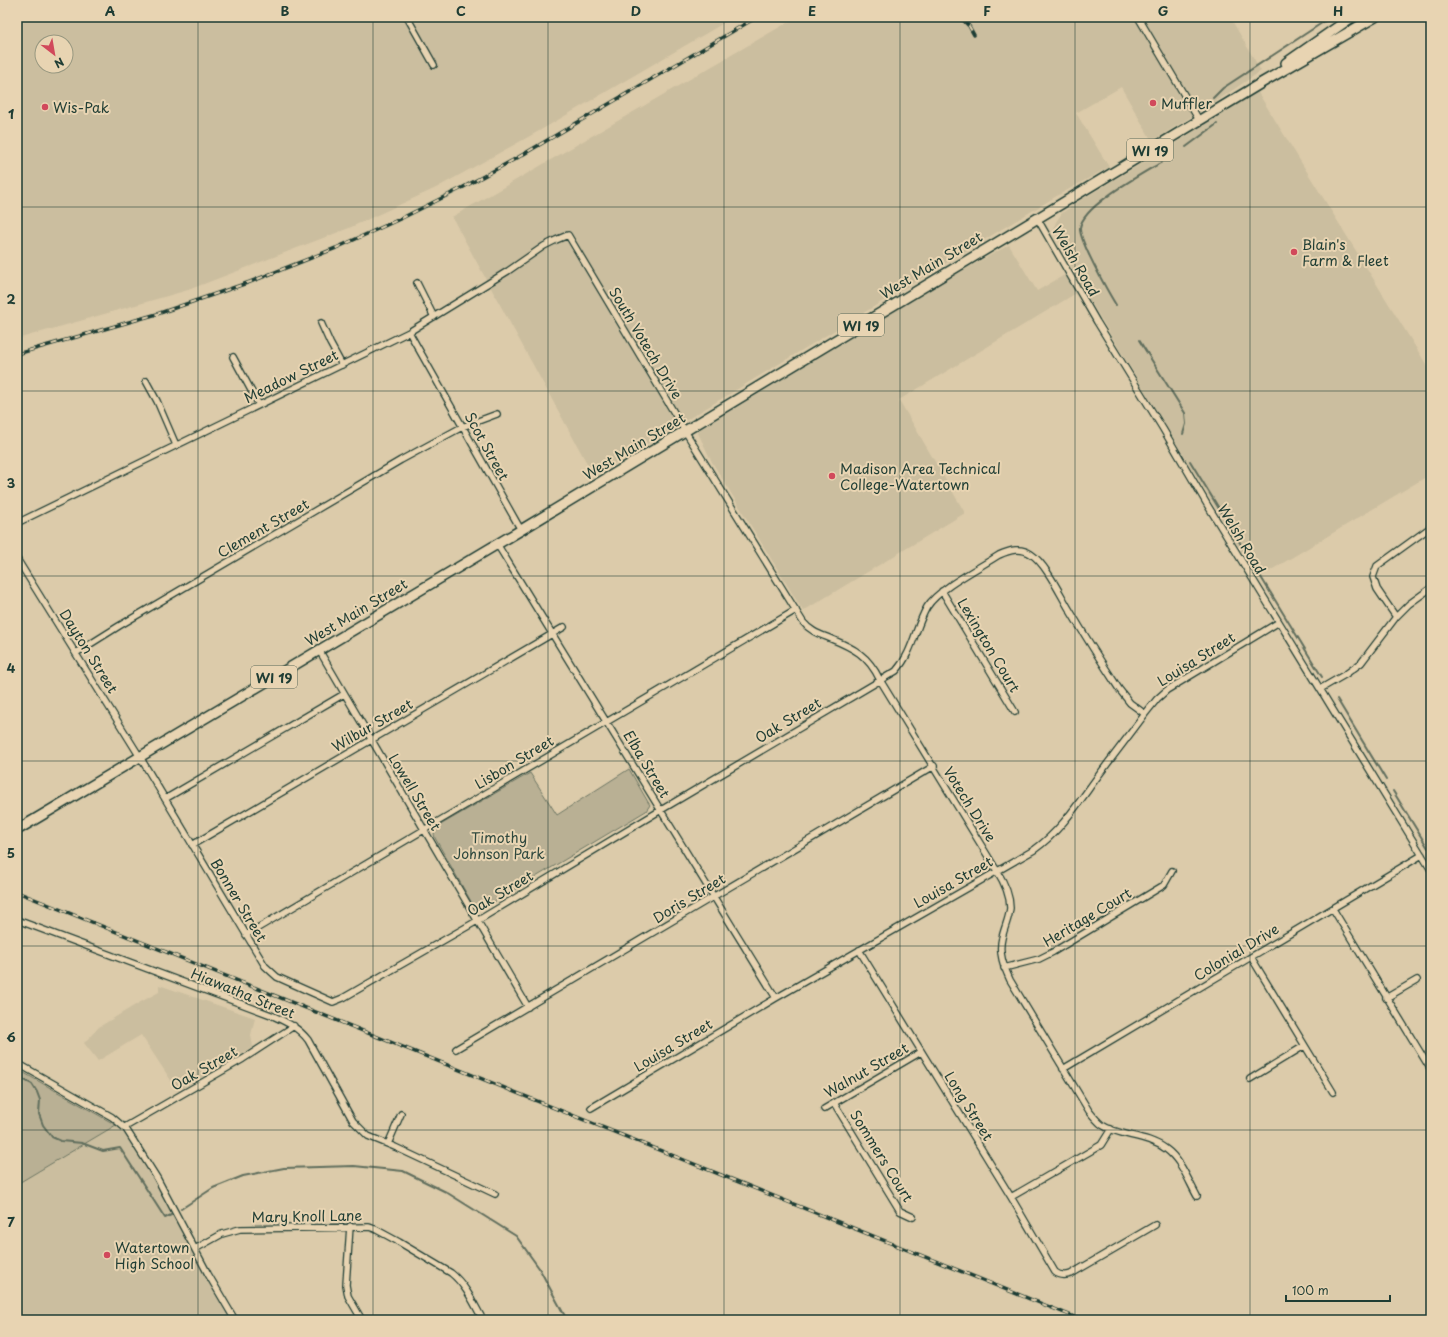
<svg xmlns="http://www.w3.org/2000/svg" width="1448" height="1337" viewBox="0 0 1448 1337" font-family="'Playpen Sans',sans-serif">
<rect width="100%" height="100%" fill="#dccbaa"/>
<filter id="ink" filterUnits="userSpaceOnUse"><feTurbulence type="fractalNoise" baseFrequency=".025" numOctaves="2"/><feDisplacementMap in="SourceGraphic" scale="8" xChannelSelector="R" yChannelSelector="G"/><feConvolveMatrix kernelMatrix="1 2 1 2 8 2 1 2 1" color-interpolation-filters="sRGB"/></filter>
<g filter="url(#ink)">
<path fill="#cbbe9f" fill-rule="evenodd" d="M17,17H734L539,131L436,188L349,228L188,290L17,339ZM42,42H66V66H42Z
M797,17H1230L1261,71L1215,102L1152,141L1121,87L1076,113L1109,167L1055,197L594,476L452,217Z
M1257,91L1431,372V474L1258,578L1083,289L899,400L965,513L803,611L712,462L698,433L699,430L949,278L1009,245L1037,291L1073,270L1054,227L1056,222L1062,213L1076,203L1187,136L1212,118Z
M159,985L255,1018L251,1035L253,1047L178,1091L141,1035L98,1061L84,1043L99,1027L137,1004L159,992Z
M116,1125L123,1130L128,1135L235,1320H17V1184Z"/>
<path fill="#b9b094" stroke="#6c7664" d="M629,769L648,802L650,805L646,811L484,908L473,905L435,838L434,834L435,830L442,824L530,773L557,815Z
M17,1069L116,1125L17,1184Z"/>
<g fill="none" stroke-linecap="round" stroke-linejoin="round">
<path stroke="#606e5d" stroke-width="2" d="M1213,98L1223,88L1331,17
M1186,147L1217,124
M1116,305C1108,292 1079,240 1080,228C1082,206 1144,173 1162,162
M1139,340L1185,413L1186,424L1183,434
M1190,461L1223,515
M1231,528L1322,677
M1337,699L1386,780
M1393,791L1428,848
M17,1076L32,1084L37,1092L40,1100L39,1114L43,1125L52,1137L61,1141L82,1143L103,1151L120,1148L165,1218L171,1215
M181,1209L213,1188L243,1176L284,1168L354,1166L403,1171L446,1192L516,1236L539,1268L567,1320"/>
<g stroke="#1f3d34" stroke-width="8">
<path id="minor" d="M407,17L434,65
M1138,17L1199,120
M1037,218L1097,322L1163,429L1208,506L1431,870
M417,283L434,317
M321,323L330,343L342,365
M409,332L521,530
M233,357L259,405
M146,381L157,401L176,445
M17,523L409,332L508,271L544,246L556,240L568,235L685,431L803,622C810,631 819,634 829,638C854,648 868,655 880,680L997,871C1004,882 1010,895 1010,908C1009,919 1004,928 1002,938C998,953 1004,967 1010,980L1089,1111C1093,1116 1097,1121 1102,1125C1120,1137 1146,1134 1166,1149C1181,1160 1188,1180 1197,1196
M497,544L776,998
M17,559L140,757L265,966L277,977L333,1002L343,998L477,921L661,810L896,671C913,652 915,628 927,607C939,588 979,568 999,555C1010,550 1021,547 1031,554C1046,564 1060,594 1069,609C1085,636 1102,663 1119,689L1130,703L1145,714
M942,591L1015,712
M1396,617L1377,589L1373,577L1377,566L1431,527
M319,650L528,1007
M76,653L119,626L401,460L462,427L497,414
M1320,689L1346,674L1361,663L1396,617L1409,604L1431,588
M165,799L344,694
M192,845L564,627
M1333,909L1431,1070
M17,920L271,1015C286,1022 298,1027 308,1040L353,1121L368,1136L395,1147L495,1194
M246,935L796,610
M859,950L1011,1197L1055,1272C1060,1276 1065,1276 1071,1274L1155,1225
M1251,957L1333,1092
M1004,968L1039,959L1053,952L1164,885L1172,871
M1386,998L1417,980
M456,1049L934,766
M17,1063L112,1117L126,1129L157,1178L208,1274L235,1320
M1063,1069L1422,855
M1250,1079L1304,1046
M834,1103L900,1211L913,1217
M591,1108L776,998L1034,850C1059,832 1075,808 1093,783C1110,760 1128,737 1145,714L1157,699L1167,690L1279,622
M824,1109L921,1052
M125,1127L243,1059L294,1026
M388,1144L401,1114
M1011,1197L1101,1145L1111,1129
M350,1226L346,1285L348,1296L362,1320
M195,1249L222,1234L240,1229L369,1227L375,1229L399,1242L451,1273C466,1285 474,1304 483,1320"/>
</g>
<g stroke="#1f3d34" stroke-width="12">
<path id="primary" d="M1286,63L1352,17
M17,830L521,530L1263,82L1375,17"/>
</g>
<use href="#minor" stroke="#e8d4b2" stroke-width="5.5"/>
<use href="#primary" stroke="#e8d4b2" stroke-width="9"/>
<g stroke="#1f3d34" stroke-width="3.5">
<path id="rail" d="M960,17L969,26L974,35
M17,354L157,314L250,282L336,248L402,218L460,189L517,158L757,17
M17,892L1082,1320"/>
</g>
<use href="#rail" stroke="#e8d4b2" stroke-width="2" stroke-dasharray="6" stroke-linecap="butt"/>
</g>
</g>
<path fill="none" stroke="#1f3d34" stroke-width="1" stroke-opacity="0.55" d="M198,17V1320M373,17V1320M548,17V1320M724,17V1320M900,17V1320M1075,17V1320M1250,17V1320M17,207H1431M17,391H1431M17,576H1431M17,761H1431M17,946H1431M17,1130H1431"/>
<g fill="#d1495b" stroke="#e8d4b2" stroke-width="1.5">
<circle cx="1153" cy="103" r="4"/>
<circle cx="45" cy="107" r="4"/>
<circle cx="1294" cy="252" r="4"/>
<circle cx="832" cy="476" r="4"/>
<circle cx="107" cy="1255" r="4"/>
</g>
<g text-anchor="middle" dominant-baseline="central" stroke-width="4" stroke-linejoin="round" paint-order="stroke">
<g fill="#e8d4b2" stroke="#5b6a5a" stroke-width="1">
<rect x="1127" y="139" width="46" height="22" rx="3"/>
<rect x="838" y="314" width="46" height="22" rx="3"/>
<rect x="251" y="666" width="46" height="22" rx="3"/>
</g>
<g font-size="13" font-weight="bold" fill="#1f3d34">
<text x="1150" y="150">WI 19</text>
<text x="861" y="325">WI 19</text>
<text x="274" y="677">WI 19</text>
</g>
<g font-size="14" fill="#1f3d34" stroke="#e8d4b2" text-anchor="start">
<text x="1161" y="103">Muffler</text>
<text x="53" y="107">Wis-Pak</text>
<text x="1302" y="244">Blain's<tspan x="1302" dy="16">Farm &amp; Fleet</tspan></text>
<text x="840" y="468">Madison Area Technical<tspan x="840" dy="16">College-Watertown</tspan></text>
<text x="115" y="1247">Watertown<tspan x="115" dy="16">High School</tspan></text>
</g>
<g font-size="14" fill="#1f3d34" stroke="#e8d4b2">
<text transform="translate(1076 261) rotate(60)">Welsh Road</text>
<text transform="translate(931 265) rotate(-31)">West Main Street</text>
<text transform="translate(646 343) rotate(59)">South Votech Drive</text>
<text transform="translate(291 376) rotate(-26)">Meadow Street</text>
<text transform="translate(487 446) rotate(61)">Scot Street</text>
<text transform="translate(634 446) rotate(-31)">West Main Street</text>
<text transform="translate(263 528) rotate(-30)">Clement Street</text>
<text transform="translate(1242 539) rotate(59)">Welsh Road</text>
<text transform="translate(356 612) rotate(-31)">West Main Street</text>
<text transform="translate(989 645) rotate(59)">Lexington Court</text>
<text transform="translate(89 651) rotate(58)">Dayton Street</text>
<text transform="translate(1196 659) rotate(-32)">Louisa Street</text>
<text transform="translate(788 720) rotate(-31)">Oak Street</text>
<text transform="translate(372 725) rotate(-30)">Wilbur Street</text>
<text transform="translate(514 762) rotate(-31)">Lisbon Street</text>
<text transform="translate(647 764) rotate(59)">Elba Street</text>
<text transform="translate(415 792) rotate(59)">Lowell Street</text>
<text transform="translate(970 804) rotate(58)">Votech Drive</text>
<text transform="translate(953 882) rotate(-30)">Louisa Street</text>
<text transform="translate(500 893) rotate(-31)">Oak Street</text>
<text transform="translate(689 898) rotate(-31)">Doris Street</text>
<text transform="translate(239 900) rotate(59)">Bonner Street</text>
<text transform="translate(1087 917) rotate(-31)">Heritage Court</text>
<text transform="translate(1236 952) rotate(-31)">Colonial Drive</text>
<text transform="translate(243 993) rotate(22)">Hiawatha Street</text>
<text transform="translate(673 1045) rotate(-31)">Louisa Street</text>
<text transform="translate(204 1068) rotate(-30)">Oak Street</text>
<text transform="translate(866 1070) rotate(-30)">Walnut Street</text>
<text transform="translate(969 1106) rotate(58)">Long Street</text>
<text transform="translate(882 1156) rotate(58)">Sommers Court</text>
<text transform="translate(307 1216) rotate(-1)">Mary Knoll Lane</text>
</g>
<g font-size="14" fill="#2e483e" stroke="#e8d4b2">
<text x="499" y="837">Timothy<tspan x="499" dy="16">Johnson Park</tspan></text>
</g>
</g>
<rect width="1448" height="1337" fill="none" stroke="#e8d4b2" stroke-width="44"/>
<g transform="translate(54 54) rotate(149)"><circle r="19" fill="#e8d4b2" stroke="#989880"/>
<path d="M0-3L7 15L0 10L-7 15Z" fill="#d1495b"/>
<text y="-6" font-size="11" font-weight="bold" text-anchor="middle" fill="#1f3d34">N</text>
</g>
<path d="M1286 1295v6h104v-6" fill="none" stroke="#1f3d34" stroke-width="2"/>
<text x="1292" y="1295" font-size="12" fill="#1f3d34" stroke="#e8d4b2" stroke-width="3" paint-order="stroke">100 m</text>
<rect x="22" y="22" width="1404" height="1293" fill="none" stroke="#1f3d34" stroke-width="1.5"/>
<g font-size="13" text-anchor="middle" font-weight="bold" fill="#1f3d34">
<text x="110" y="16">A</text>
<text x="285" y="16">B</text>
<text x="461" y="16">C</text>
<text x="636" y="16">D</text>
<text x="812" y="16">E</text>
<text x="987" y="16">F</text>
<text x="1163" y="16">G</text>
<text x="1338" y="16">H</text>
<text x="11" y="119">1</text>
<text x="11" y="304">2</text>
<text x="11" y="488">3</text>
<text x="11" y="673">4</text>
<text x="11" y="858">5</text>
<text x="11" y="1042">6</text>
<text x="11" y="1227">7</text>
</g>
</svg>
